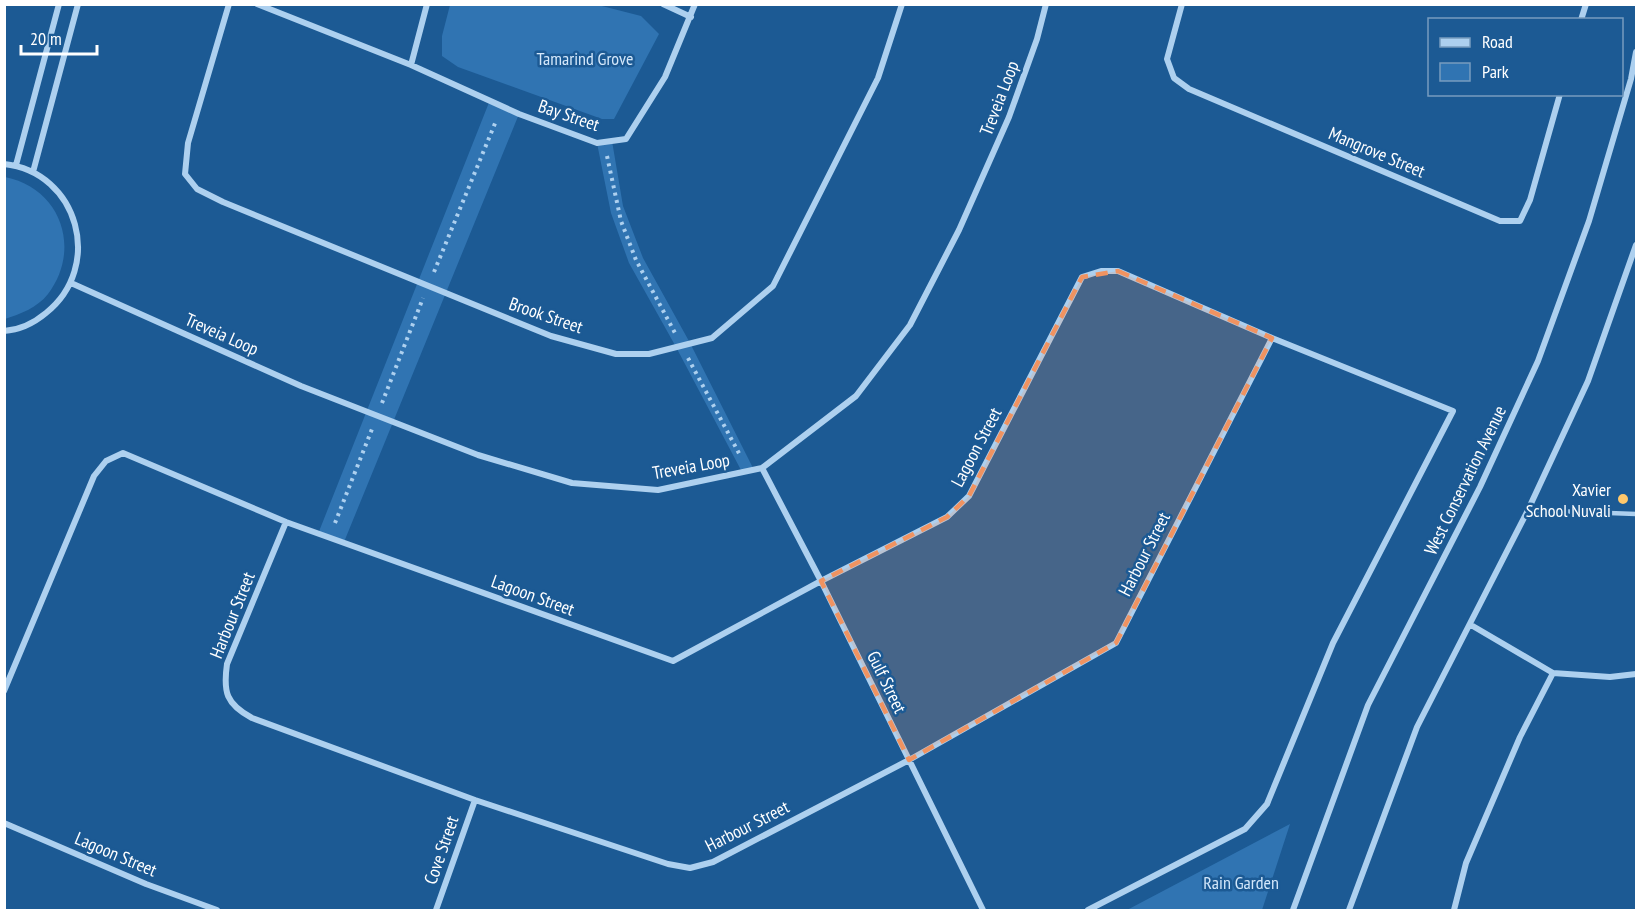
<svg xmlns="http://www.w3.org/2000/svg" width="1641" height="915" viewBox="0 0 1641 915" font-family="'PT Sans Narrow',sans-serif">
<rect width="100%" height="100%" fill="#1c5a94"/>
<path fill="#3074b2" d="M450,5H598L641,16L659,34L614,119H602L458,67L442,56V36Z
M490,100L519,114L344,542L318,534Z
M612,141L623,206L643,258L690,343L754,470L742,472L676,347L629,263L611,213L597,143Z
M5,177C61,188 82,249 48,294C37,308 20,314 5,319Z
M1290,824L1262,910H1127Z"/>
<g fill="none" stroke-linecap="round" stroke-linejoin="round">
<path stroke="#add0ef" stroke-width="4" stroke-dasharray="3 4.5" stroke-linecap="butt" d="M607,156L621,221L636,260L675,333
M434,272L496,121
M688,358L741,457
M382,403L423,298
M335,523L372,429"/>
<path stroke="#add0ef" stroke-width="4.5" d="M1528,510L1636,514"/>
<path stroke="#add0ef" stroke-width="6" d="M229,4L188,143L185,174L197,189L223,202L551,336L616,354H649L712,338L773,286L878,78L902,4
M257,4L411,65L519,114L597,143L626,139L665,77L695,4
M663,4L691,17
M1182,4L1167,59L1174,78L1189,89L1500,221H1520L1530,200L1560,94
M1581,20L1586,4
M411,65L427,4
M4,164C79,172 104,267 46,313C34,323 20,330 4,331
M16,165L59,4
M33,172L78,4
M71,283L301,386L478,455L572,483L658,490L762,468L856,396L910,325L959,230L1009,117L1037,39L1046,4
M762,468L821,581L983,910
M286,522L227,664C223,692 226,704 252,718L475,800L668,864L690,868L713,862L909,760L1116,643L1272,338
M1471,625L1553,673L1610,677L1636,674
M4,691L94,476L106,461L123,453L286,522L673,661L821,581L947,517L969,496L1082,277L1101,271H1118L1272,338L1453,411L1333,643L1267,804L1245,829L1088,910
M4,823L146,884L217,910
M436,910L475,800
M1293,910L1368,705L1480,487L1538,361L1589,221L1631,79L1636,52
M1349,910L1417,727L1528,510L1588,381L1636,245
M1454,910L1466,863L1520,737L1553,673"/>
</g>
<path fill="#f09361" fill-opacity="0.2" stroke="#f09361" stroke-width="4.5" stroke-dasharray="12 8" stroke-linejoin="round" d="M1118,271L1272,338L1116,643L909,760L821,581L947,517L969,496L1082,277Z"/>
<circle fill="#ffc86b" stroke="#1c5a94" stroke-width="2" cx="1623" cy="499" r="6"/>
<g text-anchor="middle" dominant-baseline="central" stroke-width="5" stroke-linejoin="round" paint-order="stroke">
<g font-size="18" fill="#d4e8fb" stroke="#1c5a94">
<text x="585" y="58">Tamarind Grove</text>
<text x="1241" y="882">Rain Garden</text>
</g>
<g font-size="18" fill="#fff" stroke="#1c5a94">
<text transform="translate(999 98) rotate(-69)">Treveia Loop</text>
<text transform="translate(569 115) rotate(19)">Bay Street</text>
<text transform="translate(1377 152) rotate(23)">Mangrove Street</text>
<text transform="translate(546 315) rotate(19)">Brook Street</text>
<text transform="translate(222 334) rotate(24)">Treveia Loop</text>
<text transform="translate(976 447) rotate(-62)">Lagoon Street</text>
<text transform="translate(691 466) rotate(-10)">Treveia Loop</text>
<text transform="translate(1465 480) rotate(-64)">West Conservation Avenue</text>
<text transform="translate(1144 554) rotate(-63)">Harbour Street</text>
<text transform="translate(533 595) rotate(20)">Lagoon Street</text>
<text transform="translate(232 615) rotate(-68)">Harbour Street</text>
<text transform="translate(887 682) rotate(64)">Gulf Street</text>
<text transform="translate(747 826) rotate(-27)">Harbour Street</text>
<text transform="translate(441 850) rotate(-71)">Cove Street</text>
<text transform="translate(116 854) rotate(23)">Lagoon Street</text>
</g>
<g font-size="18" fill="#fff" stroke="#1c5a94" text-anchor="end">
<text x="1611" y="489">Xavier<tspan x="1611" dy="21">School Nuvali</tspan></text>
</g>
</g>
<rect width="1641" height="915" fill="none" stroke="#ffffff" stroke-width="12"/>
<rect x="1428" y="18" width="195" height="78" fill="#1c5a94" stroke="#779cbf" stroke-width="1.5"/>
<rect x="1440" y="38" width="30" height="9" fill="#add0ef" stroke="#779cbf" stroke-width="1.5"/>
<text x="1482" y="48" font-size="18" fill="#ffffff">Road</text>
<rect x="1440" y="63" width="30" height="18" fill="#3074b2" stroke="#779cbf" stroke-width="1.5"/>
<text x="1482" y="78" font-size="18" fill="#ffffff">Park</text>
<path d="M21 45v9h76v-9" fill="none" stroke="#ffffff" stroke-width="3"/>
<text x="30" y="45" font-size="18" fill="#ffffff" stroke="#1c5a94" stroke-width="4.5" paint-order="stroke">20 m</text>
</svg>
